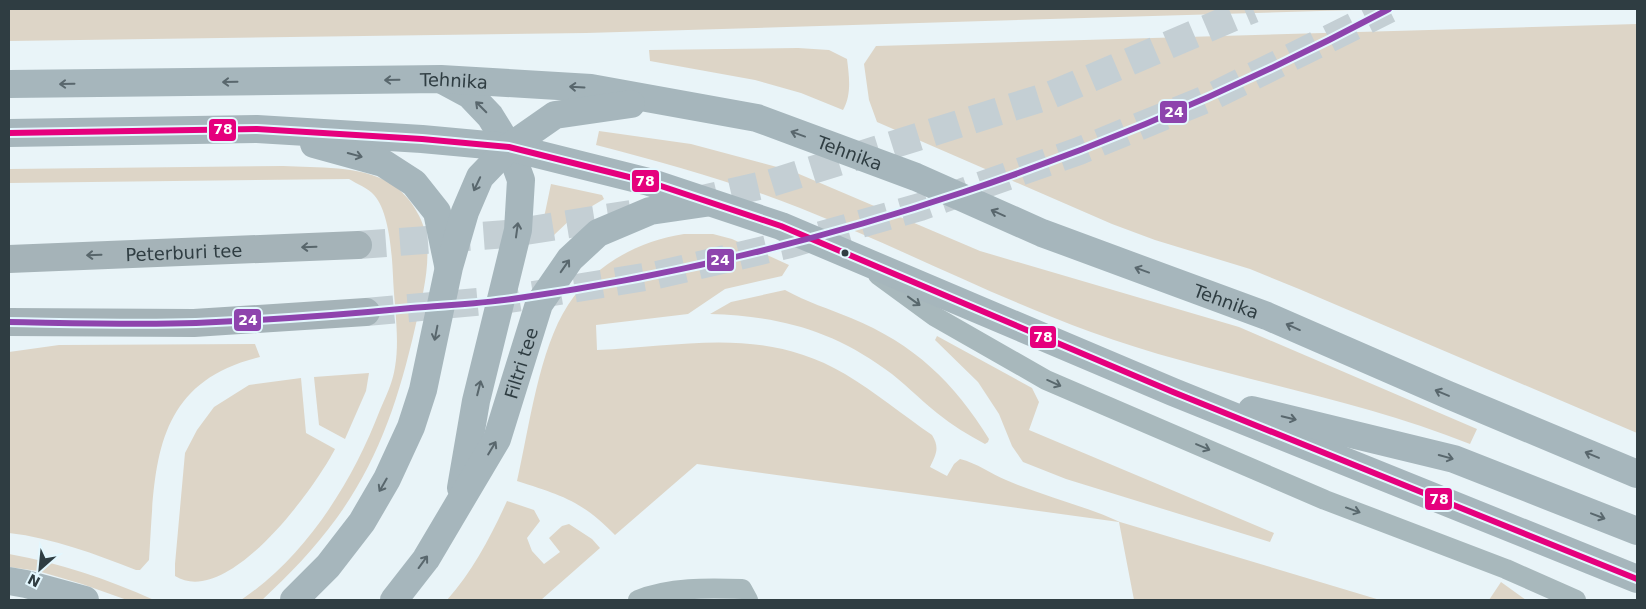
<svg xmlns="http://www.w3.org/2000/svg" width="1646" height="609" viewBox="0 0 1646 609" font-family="'DejaVu Sans',sans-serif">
<rect width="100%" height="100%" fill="#e9f4f8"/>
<path fill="#ddd5c7" d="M9,9H1386L586,33L9,41Z
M1637,24V433L1299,289L1250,269L1155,240L1112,224L877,122L869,100L864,64L876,46Z
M798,48L829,50L847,59C849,76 852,94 843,110L801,93L755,80L650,61L649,50Z
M599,131L691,144L792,171L980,251L1239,327L1477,429L1470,444C1347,395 1215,377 1091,332C992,296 898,247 800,208C734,182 665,163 596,145Z
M283,166C317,168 360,165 390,183C407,193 422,215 426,235C431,266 422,298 415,328C399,398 379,460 336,519C314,549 289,575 262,600H241C306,556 352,483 380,410C386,396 393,382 395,367C400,338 394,305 393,276C392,254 389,211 374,195C368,188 357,184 349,179L9,183V169Z
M551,184L602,195L604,199L572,218L554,235L547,237L541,232Z
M684,234H713L732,239L789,265L782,276L725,289L688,314L596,325L597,350C686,346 763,326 845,374C875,392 903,415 932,435C940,448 936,454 930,467L947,476L954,464L960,459C977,463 991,474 1006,480C1043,496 1083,505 1120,522L1380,600H1134L1119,522L697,464L615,535C582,501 561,495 517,481C529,429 539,349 568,305C594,265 638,241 684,234Z
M785,290C807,302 829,309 851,318C914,344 954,382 989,439L988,442L985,444C968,435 952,425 937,413C919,399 904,382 885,369C830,329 777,316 710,314L731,302Z
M937,336L1032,388L1039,402L1029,430L1274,533L1270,542L1066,479L1023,462L1012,446L999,414L978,382L935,340Z
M255,344L260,357C151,383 155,468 149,560L140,570H136C95,554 53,538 9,533V352L59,345Z
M369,373L366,391L345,439L319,425L314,377Z
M301,378L306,433L335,449C315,488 228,609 175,576V564L185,453L197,430L214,407L249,385Z
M507,501L534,510L540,521L527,538L532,551L544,564L560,552L549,538L562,526L569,524L592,539L600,548L541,600H447C473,571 491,536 507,501Z
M9,554C60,563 107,579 154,600H127L82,584L38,571L9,567Z
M1501,582L1526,600H1489Z"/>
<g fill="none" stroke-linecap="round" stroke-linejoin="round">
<path stroke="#c4cfd4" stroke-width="28" stroke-dasharray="28 14" stroke-linecap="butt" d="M690,202L771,183L1051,95L1253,9
M358,245L507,234L631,214
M366,312L509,299L657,275L790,244L920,207L1079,151L1211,97L1389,9"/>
<path stroke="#a8b8bc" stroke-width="20" d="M878,275L934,316L1046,380L1325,500L1506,569L1576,600
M638,600C670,587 707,588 742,589L748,600"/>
<g stroke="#a6b6bc" stroke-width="28">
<path d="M444,81L470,95L490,116L509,147L521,180L518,230L476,401L461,488"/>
<path id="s1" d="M9,84L441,79L591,88L757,118L916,177L1042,233L1267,316L1446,394L1637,474"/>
<path d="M9,133L257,129L422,139L509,147L649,182L781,226L1173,392L1637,579"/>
<path d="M314,144L383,163L414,183L437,212L448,265"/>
<path d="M1252,410L1454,459L1637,531"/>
<path d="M9,581L26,584L85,600"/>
<path d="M294,600L328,566L362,522L387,479L411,427L423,390L449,267L465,212L480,177L509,147L555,115L631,104"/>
<path id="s2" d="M394,600L426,559L497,439L539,304L570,259L598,233L650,211L705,203"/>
</g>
<g stroke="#a5b3b8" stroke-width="28">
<path id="s3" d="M9,259L358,245"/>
<path d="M9,322L194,323L366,312"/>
</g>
<g stroke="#e3f7fe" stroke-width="10">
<path id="bus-1" d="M9,133L257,129L422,139L509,147L649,182L781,226L1173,392L1637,579"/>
</g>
<g stroke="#e3f7fe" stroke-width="10">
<path id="bus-2" d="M9,322C71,323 134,325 196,323C268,320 340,315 411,308C445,305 479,304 512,299C818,256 1116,154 1389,9"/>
</g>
<use href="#bus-1" stroke="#e5007d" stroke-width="6"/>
<use href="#bus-2" stroke="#8e44ad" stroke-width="6"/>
</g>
<defs><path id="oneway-shaft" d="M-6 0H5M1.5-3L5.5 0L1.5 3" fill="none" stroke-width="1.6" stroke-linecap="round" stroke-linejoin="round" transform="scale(1.25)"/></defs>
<g stroke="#59676d">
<use href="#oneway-shaft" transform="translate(392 80) rotate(179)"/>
<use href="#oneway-shaft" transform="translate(230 82) rotate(179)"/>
<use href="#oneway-shaft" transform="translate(67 84) rotate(179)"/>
<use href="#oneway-shaft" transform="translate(577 87) rotate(-177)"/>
<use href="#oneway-shaft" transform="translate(481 107) rotate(-135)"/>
<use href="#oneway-shaft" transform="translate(798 134) rotate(-160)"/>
<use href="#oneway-shaft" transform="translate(355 155) rotate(15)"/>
<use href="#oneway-shaft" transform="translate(477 184) rotate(115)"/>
<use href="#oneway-shaft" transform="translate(998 213) rotate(-156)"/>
<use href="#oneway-shaft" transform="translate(517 230) rotate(-82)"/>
<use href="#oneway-shaft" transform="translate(565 266) rotate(-55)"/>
<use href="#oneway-shaft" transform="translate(1142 270) rotate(-160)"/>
<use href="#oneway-shaft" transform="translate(1293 327) rotate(-156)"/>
<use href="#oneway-shaft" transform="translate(436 333) rotate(101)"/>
<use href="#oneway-shaft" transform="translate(479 388) rotate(-76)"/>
<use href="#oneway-shaft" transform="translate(1442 393) rotate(-157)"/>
<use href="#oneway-shaft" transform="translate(1289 418) rotate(13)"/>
<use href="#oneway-shaft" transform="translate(492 448) rotate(-59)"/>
<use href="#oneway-shaft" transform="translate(1592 455) rotate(-157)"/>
<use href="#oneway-shaft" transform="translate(1446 457) rotate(15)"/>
<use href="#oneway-shaft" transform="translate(383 485) rotate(120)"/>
<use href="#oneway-shaft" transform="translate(1598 516) rotate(21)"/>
<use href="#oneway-shaft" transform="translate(423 562) rotate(-54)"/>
</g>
<g stroke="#58666b">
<use href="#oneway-shaft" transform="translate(309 247) rotate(178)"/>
<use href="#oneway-shaft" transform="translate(94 255) rotate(178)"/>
</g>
<g stroke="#59686d">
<use href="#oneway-shaft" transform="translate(914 301) rotate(36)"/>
<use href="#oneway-shaft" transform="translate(1054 383) rotate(24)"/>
<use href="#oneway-shaft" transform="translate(1203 447) rotate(23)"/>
<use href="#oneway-shaft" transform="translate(1353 510) rotate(20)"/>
</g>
<circle fill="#2f3d42" stroke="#e3f7fe" stroke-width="2" cx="845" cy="253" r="4.5"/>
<g text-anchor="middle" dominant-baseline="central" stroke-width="4.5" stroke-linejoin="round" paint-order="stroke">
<g font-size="18" fill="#2f3d42" stroke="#e3f7fe">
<text stroke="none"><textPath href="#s1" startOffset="445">Tehnika</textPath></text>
<text stroke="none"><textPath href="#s1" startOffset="850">Tehnika</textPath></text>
<text stroke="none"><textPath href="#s3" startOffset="175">Peterburi tee</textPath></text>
<text stroke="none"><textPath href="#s1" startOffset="1255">Tehnika</textPath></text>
<text stroke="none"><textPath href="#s2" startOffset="271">Filtri tee</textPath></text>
</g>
</g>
<g stroke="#e3f7fe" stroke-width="2">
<rect x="1159" y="100" width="29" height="24" rx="5" fill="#8e44ad"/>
<rect x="208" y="118" width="29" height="24" rx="5" fill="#e5007d"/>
<rect x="631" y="169" width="29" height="24" rx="5" fill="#e5007d"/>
<rect x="706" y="248" width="29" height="24" rx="5" fill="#8e44ad"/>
<rect x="233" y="308" width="29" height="24" rx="5" fill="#8e44ad"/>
<rect x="1029" y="325" width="28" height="24" rx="5" fill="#e5007d"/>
<rect x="1424" y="487" width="29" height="24" rx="5" fill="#e5007d"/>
</g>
<g font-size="14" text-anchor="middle" font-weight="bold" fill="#fff">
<text x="1174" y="117">24</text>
<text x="223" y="134">78</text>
<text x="645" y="186">78</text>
<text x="720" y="265">24</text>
<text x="248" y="325">24</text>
<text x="1043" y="342">78</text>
<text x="1439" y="504">78</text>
</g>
<rect width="1646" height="609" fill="none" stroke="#2f3d42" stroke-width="20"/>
<g transform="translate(40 569) rotate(207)" stroke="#e3f7fe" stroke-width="4" paint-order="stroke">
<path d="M0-4L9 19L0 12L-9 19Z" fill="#2f3d42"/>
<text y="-8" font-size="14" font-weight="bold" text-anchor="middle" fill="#2f3d42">N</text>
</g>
</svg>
